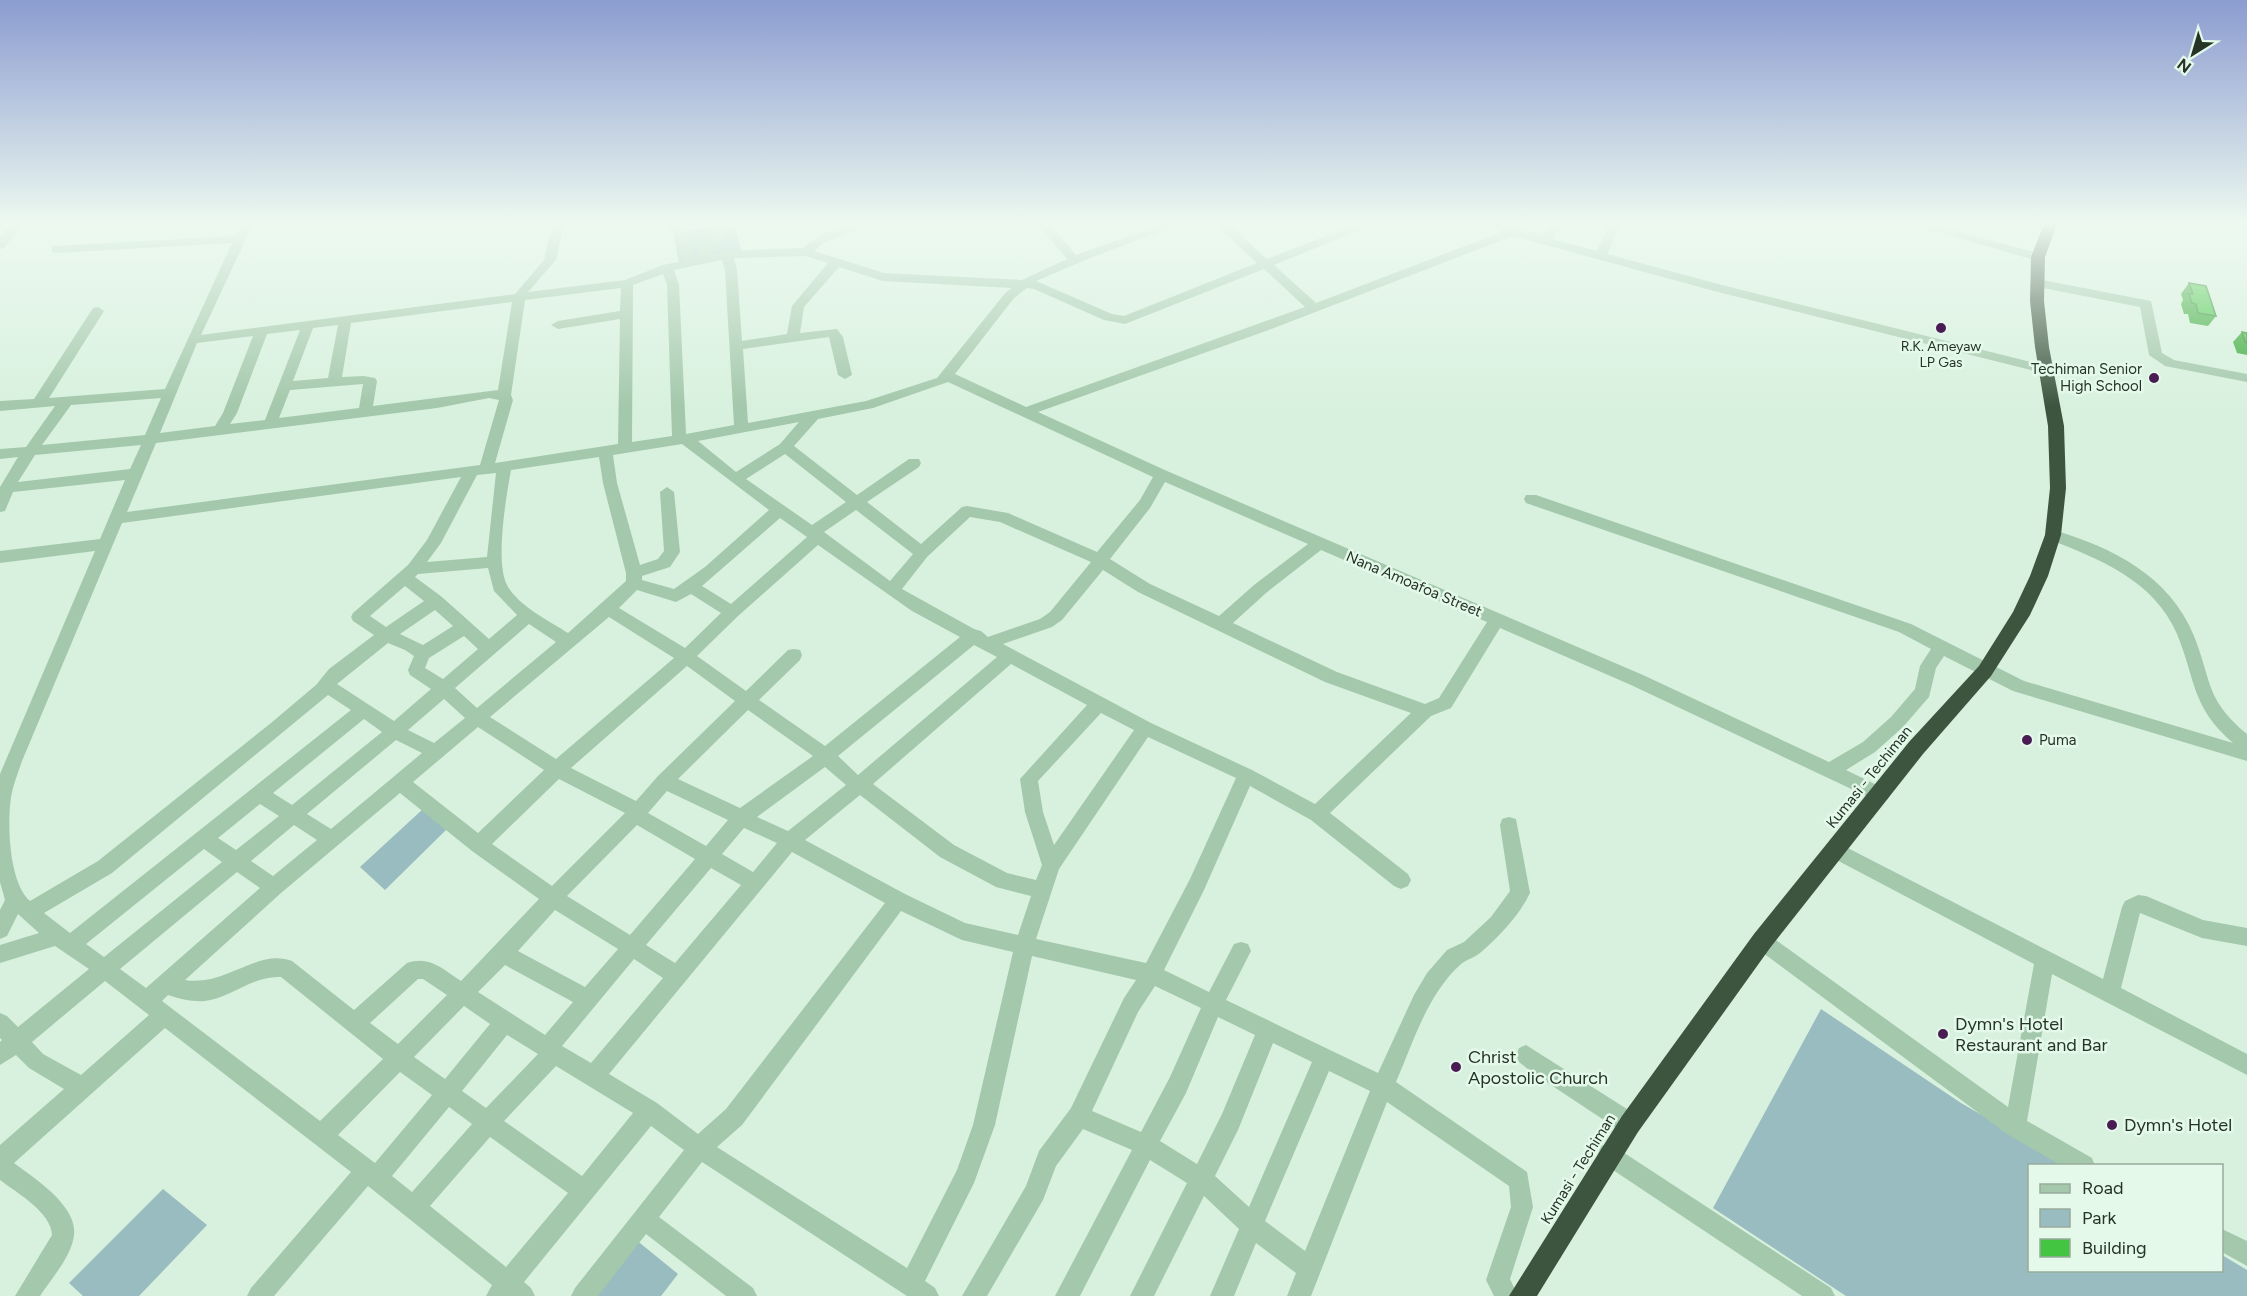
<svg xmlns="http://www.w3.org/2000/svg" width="2247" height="1296" viewBox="0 0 2247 1296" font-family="Figtree,sans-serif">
<rect width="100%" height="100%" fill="#d8f1de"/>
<path fill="#98bcbf" d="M735,225L742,254L679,263L673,232Z
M423,809L446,830L385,890L360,867Z
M1821,1009L1961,1103L2068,1165L2030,1166V1270H2222V1255L2247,1270V1296H1846L1713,1208Z
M163,1189L207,1225L139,1296H83L69,1283Z
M635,1239L678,1274L661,1296H589Z"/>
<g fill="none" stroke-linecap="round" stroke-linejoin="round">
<path fill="#a4c8ab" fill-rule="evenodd" d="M11,224H23L4,248L0,249V237Z
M241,224H253L201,335L515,294L544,260L552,224H564L556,260L528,292L625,280L663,265L682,261L678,238L666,224H679L690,237L694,258L720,224H732L710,255L727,251L803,248C821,232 844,224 869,224L823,243L814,251L884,273L1022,280L1067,259L1037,224H1050L1076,255L1163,224H1181L1095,256L1036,281L1112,314L1124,316L1257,263L1215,224H1228L1267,259L1357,224H1374L1274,265L1316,303L1502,232L1490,224H1506L1542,236L1550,224H1562L1552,239L1597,251L1609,224H1621L1607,254L1722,285L2047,366L2054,370L2047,374L1714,291L1513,236L1266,331L1038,412L1167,471L1643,675L1829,762L1863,742L1891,717L1915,689L1920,666L1931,649L1899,632L1526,503L1524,499L1526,495H1536L1911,624L2024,681L2233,743C2191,707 2196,680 2177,634C2154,580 2099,559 2048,539L2045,535L2048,531L2053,530C2112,547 2170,576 2194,636C2212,681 2205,699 2247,734V761L2013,691L1944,656L1936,668L1929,697L1903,727L1875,752L1846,770L1887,790L1890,795L1887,800L1881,803L1631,685L1500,628L1451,708L1431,716L1330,813L1408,874L1411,880L1408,886L1401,889L1394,886L1311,820L1250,786L1204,890L1164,970L1209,992L1234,944L1241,942L1248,944L1251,951L1226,1000L1378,1073L1414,995L1427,973L1447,950L1464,942L1491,917L1510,891L1500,825L1502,819L1509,817L1516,819L1530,893C1519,916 1499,937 1480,953C1474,958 1465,960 1460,965C1427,995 1413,1043 1396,1082L1527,1172L1533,1207L1510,1279L1518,1296H1494L1486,1280L1511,1207L1509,1186L1387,1102L1311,1296H1287L1296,1273L1256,1243L1234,1296H1210L1239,1229L1204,1196L1154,1296H1130L1187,1183L1150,1160L1080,1296H1055L1132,1150L1083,1129L1056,1166L1043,1200L987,1296H962L1026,1186L1039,1151L1071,1108L1124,998L1136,980L1032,956L995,1125L974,1183L925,1281L935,1288L939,1296H907L702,1162L659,1217L753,1288L757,1296H726L646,1234L598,1296H571L575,1288L684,1150L651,1126L524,1282L531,1288L535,1296H486L492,1285L368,1186L274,1296H247L251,1288L351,1172L165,1028L14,1163C33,1177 78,1206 74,1235C72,1256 51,1279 40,1296H15L52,1235C51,1212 17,1193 0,1180V1145L64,1089L29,1068L16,1055L0,1065V1042L2,1040L0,1038V1013L7,1016L18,1027L89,969L55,946L0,963V945L39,933L18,914L7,936L0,939V910L5,900L0,882V774L95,551L0,563V551L100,539L125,480L13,492L5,511L0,512V487L18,457L0,459V449L26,447L55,406L0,411V401L34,399L93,308L98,307L104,311L49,398L165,389L232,243L56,253L52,252V246L235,236ZM805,256L828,263L792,306L787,334L742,341L737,270L734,258ZM722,260L725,270L734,425L686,434L679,285L674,270ZM839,267L883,281L1012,288L1006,292L937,378L866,401L748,423L743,349L829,337L838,375L845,379L852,375L843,337L837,329L800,333L804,307ZM1264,269L1305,307L1026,407L955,374L1014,298L1027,288L1034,289L1104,320L1125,324ZM663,274L667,285L672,436L632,442L633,285ZM621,288L620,311L558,321L551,325L558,329L620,319L618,444L495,463L513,400L511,395L525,300ZM512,302L498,390L373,406L377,381L375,378L364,376L342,377L351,323ZM338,325L328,378L293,381L313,328ZM300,330L265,420L230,424L237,413L267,334ZM253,336L223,413L215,426L160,433L197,343ZM948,382L1153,477L1140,500L1097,552L1008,513L967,506L962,507L921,544L867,502L919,467L921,463L919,459H909L857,495L794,446L818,419L873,408ZM363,384L359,408L279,418L290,390ZM161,398L145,435L42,445L71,405ZM489,398L499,400L480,465L127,512L156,443L437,408ZM799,422L780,444L736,472L698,441ZM682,444L769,510L705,567L674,589L642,580V576L670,567L680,552L674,492L667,487L660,492L664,551L658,559L640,565L617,483L613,455ZM141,445L130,469L18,482L35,455ZM785,454L846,502L812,525L746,479ZM599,457L603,483L626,573V581L568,633C549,621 517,605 507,585C495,562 506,497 511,470ZM496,473L487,557L427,562L441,543L477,475ZM461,477L427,540L408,565L353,613L351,617L353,621L374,635L329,669L316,685L271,723L98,861L30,901C9,883 7,824 11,797C13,785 18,773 22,761L122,523ZM1165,482L1308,544L1254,585L1219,616L1150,584L1110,559L1150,508ZM856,510L913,554L890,581L824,532ZM970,517L1000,522L1091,562L1050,612L1040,619L988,637L981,631L974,629L902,589L927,557ZM780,518L807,537L731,604L702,586ZM818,545L912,611L960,637L825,746L759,700L800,660L802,655L800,650L794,649L788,650L746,691L697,656L738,616ZM1321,550L1487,622L1439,698L1425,704L1337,672L1233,623L1266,593ZM488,568L494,591L517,615L489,639L442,597L415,577L418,574ZM1103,570L1138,592L1325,682L1411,713L1315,804L1252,770L1151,723L1003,644L1052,627L1062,620ZM405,586L424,601L386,627L370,616ZM637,590L676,602L691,594L721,613L685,648L619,608ZM435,610L453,626L423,645L400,634ZM609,617L674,658L556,759L490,717ZM529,624L556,642L477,708L455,688ZM464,636L478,649L443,679L425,668L429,658ZM388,643L405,650L414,656L408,670L410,675L431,689L394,721L337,684ZM974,645L997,657L858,775L838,756ZM1011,664L1087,705L1020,779L1025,812L1042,865L1036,880L1007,873L954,845L873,784ZM687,666L735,701L658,776L636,801L571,768ZM328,695L351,710L70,933L44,913L112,873ZM444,699L465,718L434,743L408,730ZM748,710L813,756L740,808L678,779ZM1101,713L1134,730L1054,845L1043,812L1038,781ZM364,719L382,732L292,805L273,793ZM478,727L544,770L478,833L413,782ZM1148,737L1236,778L1190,879L1146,963L1036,939L1059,869ZM396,740L422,753L331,829L307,814ZM825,767L846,785L788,831L757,817ZM559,779L625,813L552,886L492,844ZM667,791L728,820L706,846L648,813ZM400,793L472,851L539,899L461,981C443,969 429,955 407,963L354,1010L292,961C257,948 225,987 185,980L281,893ZM860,795L940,857L996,887L1031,896L1018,935L965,923L905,894L805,840ZM260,804L279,816L236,850L218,838ZM294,825L317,840L273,876L251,861ZM637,825L695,859L630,935L567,896ZM744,828L777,843L753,872L722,854ZM204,849L222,862L104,957L86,944ZM792,852L885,903L726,1109L698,1134L657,1103L609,1074ZM711,868L741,885L675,963L646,945ZM237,872L260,888L146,988L120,969ZM555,910L618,949L585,987L518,951ZM901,911L962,940L1013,952L973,1125L957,1170L907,1268L717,1147L742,1125ZM634,959L663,978L591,1063L562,1046ZM505,965L573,1002L545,1035L478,992ZM281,977L383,1059L320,1121L162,1001L168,995C180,999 193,1002 205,1001C231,998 254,975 281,977ZM418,979H423L447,995L398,1044L370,1023ZM105,981L149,1015L81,1075L43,1054L32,1042ZM1155,986L1201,1008L1170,1077L1141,1132L1092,1111L1138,1012ZM464,1006L490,1024L445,1079L414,1057ZM1218,1017L1255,1035L1222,1114L1197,1164L1160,1141L1186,1093ZM507,1035L538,1054L486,1108L462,1091ZM1273,1043L1312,1062L1249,1207L1215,1176L1238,1130ZM556,1066L633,1113L582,1176L504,1121ZM1329,1071L1370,1091L1305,1251L1265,1221ZM400,1072L432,1095L375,1163L338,1135ZM449,1107L472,1124L412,1192L392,1176ZM490,1137L568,1193L506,1267L430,1206Z
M1909,224H1929L2042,254L2044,257L2038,261Z
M2037,279L2151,301L2162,353L2174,360L2247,374V382L2165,366L2149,355L2140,307L2033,286L2031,283L2033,280Z
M1836,842L2103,979L2122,907L2125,901L2138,895L2146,896L2203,920L2247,928V946L2202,938L2140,913L2121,988L2247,1054V1075L2052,974L2027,1121L2092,1158L2095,1166H2062L2007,1134L1755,947L1752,941L1755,935L1762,932L1769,935L2008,1107L2034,964L1829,856L1827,850L1829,844Z
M1526,1045L1638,1116L1641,1124L1638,1132L1630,1135L1622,1132L1533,1073L1519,1062L1516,1055L1519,1048Z
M1609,1143L1831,1288L1835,1296H1802L1601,1162L1598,1154L1601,1146Z
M2222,1229L2247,1241V1266L2222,1252Z"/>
<path fill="#3d553e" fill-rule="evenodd" d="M2044,224H2057L2045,257L2044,301L2049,347L2064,426L2066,488L2061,535L2048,576L2030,615L1991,676L1923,754L1770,948L1638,1132L1537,1296H1509L1622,1116L1754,934L1909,742L1979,666L2013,612L2030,576L2045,535L2050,488L2048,426L2035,347L2030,301L2031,257Z"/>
</g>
<path fill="#3aa938" d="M2189,283L2216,316L2208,326L2190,323L2188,314H2184L2181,304L2183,300L2181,294Z
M2242,332L2247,333V355L2237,353L2233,342Z"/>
<path fill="#43c541" stroke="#2f8a2e" stroke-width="1.5" d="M2189,283L2206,286L2216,316L2198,313L2196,304L2192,303L2189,294H2193Z
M2242,332L2247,333V343L2245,342Z"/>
<linearGradient id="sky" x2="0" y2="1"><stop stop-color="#8b9cd0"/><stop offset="0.55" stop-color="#edf9f0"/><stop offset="1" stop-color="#edf9f0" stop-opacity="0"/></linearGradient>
<rect width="2247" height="406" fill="url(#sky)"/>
<g fill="#4a1c54" stroke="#e4f9ea" stroke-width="2">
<circle cx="1941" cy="328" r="6"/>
<circle cx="2154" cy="378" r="6"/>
<circle cx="2027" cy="740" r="6"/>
<circle cx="1943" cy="1034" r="6"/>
<circle cx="1456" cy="1067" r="6"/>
<circle cx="2112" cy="1125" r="6"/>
</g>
<g text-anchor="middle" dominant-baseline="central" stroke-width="5" stroke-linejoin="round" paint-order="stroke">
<g font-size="14" fill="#263426" stroke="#e4f9ea">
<text x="1941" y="346">R.K. Ameyaw<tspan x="1941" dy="16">LP Gas</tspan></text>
</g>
<g font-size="15" fill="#263426" stroke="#e4f9ea" text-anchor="end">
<text x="2142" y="369">Techiman Senior<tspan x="2142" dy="17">High School</tspan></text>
<text x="2039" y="740" text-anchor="start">Puma</text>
</g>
<g font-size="15" fill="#263426" stroke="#e4f9ea">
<text transform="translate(1414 584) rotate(23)">Nana Amoafoa Street</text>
<text transform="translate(1869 777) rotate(-51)">Kumasi - Techiman</text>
<text transform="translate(1578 1169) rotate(-58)">Kumasi - Techiman</text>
</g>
<g font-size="18" fill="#263426" stroke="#e4f9ea" text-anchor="start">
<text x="1955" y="1024">Dymn's Hotel<tspan x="1955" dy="21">Restaurant and Bar</tspan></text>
<text x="1468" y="1057">Christ<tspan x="1468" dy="21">Apostolic Church</tspan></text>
<text x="2124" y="1125">Dymn's Hotel</text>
</g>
</g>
<rect x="2028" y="1164" width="195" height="108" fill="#e4f9ea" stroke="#98aa9c" stroke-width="1.5"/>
<rect x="2040" y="1184" width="30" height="9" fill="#a4c8ab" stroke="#98aa9c" stroke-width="1.5"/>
<text x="2082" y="1194" font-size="18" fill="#263426">Road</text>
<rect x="2040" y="1209" width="30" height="18" fill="#98bcbf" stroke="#98aa9c" stroke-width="1.5"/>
<text x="2082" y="1224" font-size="18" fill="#263426">Park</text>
<rect x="2040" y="1239" width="30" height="18" fill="#43c541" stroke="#98aa9c" stroke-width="1.5"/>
<text x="2082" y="1254" font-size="18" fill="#263426">Building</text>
<g transform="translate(2193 54) rotate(217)" stroke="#e4f9ea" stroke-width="4.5" paint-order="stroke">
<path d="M0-4.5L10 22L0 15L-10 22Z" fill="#263426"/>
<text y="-9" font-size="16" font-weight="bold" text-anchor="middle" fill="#263426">N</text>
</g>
</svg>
